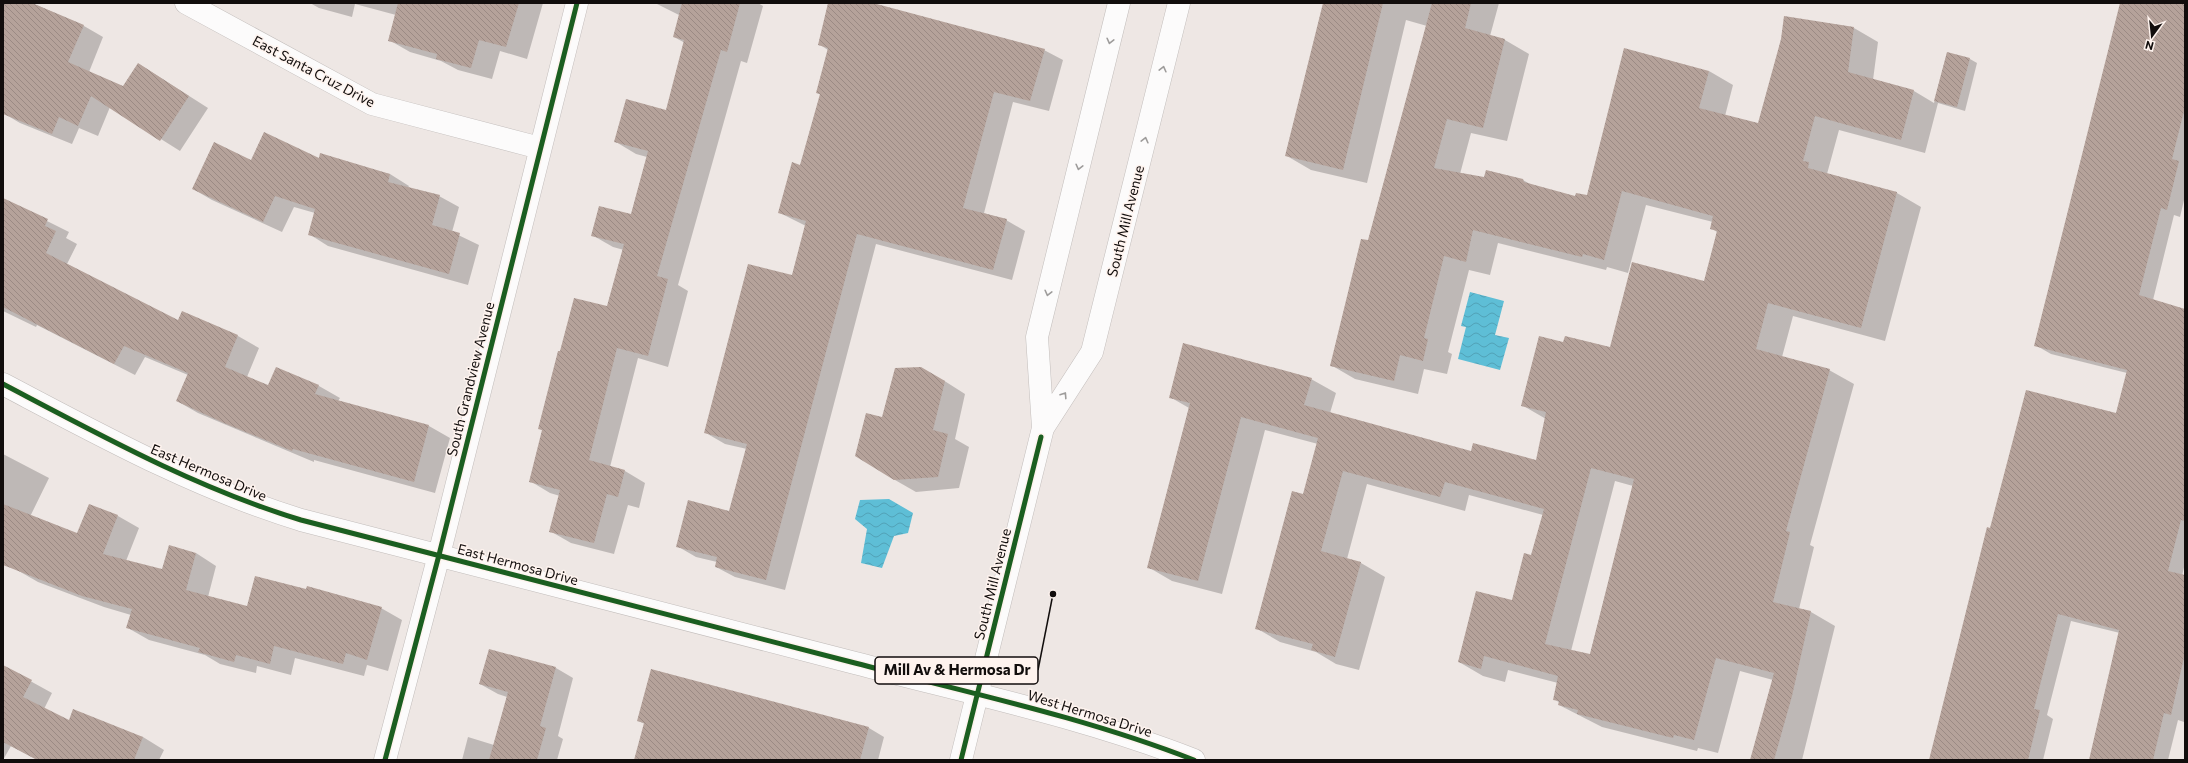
<svg xmlns="http://www.w3.org/2000/svg" width="2188" height="763" viewBox="0 0 2188 763" font-family="Commissioner,sans-serif">
<defs>
<pattern id="water-waves" width="16" height="10" patternUnits="userSpaceOnUse"><rect width="16" height="10" fill="#5ebed6"/><path d="M0 5q4-4 8 0t8 0" fill="none" stroke="#51a2b6"/></pattern>
<pattern id="building-back-hatch" width="6" height="6" patternUnits="userSpaceOnUse"><rect width="6" height="6" fill="#b5a29a"/><path d="M-1 5l2 2M0 0l6 6M5-1l2 2" fill="none" stroke="#9b8a84"/></pattern>
</defs>
<rect width="100%" height="100%" fill="#eee7e4"/>
<path fill="url(#water-waves)" d="M1470,292L1504,301L1495,335L1509,338L1500,370L1458,359L1466,327L1461,326Z
M889,499L913,513L908,533L894,536L882,568L861,563L867,529L855,519L860,500Z"/>
<path fill="#0003" fill-rule="evenodd" d="M3,3H32L84,26L103,37L89,72L124,87L139,64L208,108L180,151L110,107L98,136L79,128L72,144L20,123L3,113Z
M310,3H543L527,59L500,51L492,79L458,70L441,61L410,52L389,40L396,15L355,4L352,17L319,8Z
M655,3H758L763,6L747,63L741,61L678,285L688,291L668,367L638,358L610,467L625,471L645,483L639,508L628,505L614,554L571,543L550,531L560,496L550,493L530,481L543,431L539,428L608,308L624,250L613,247L592,235L631,215L647,157L636,154L616,142L666,111L685,43L674,37L679,15Z
M829,3H869L1044,50L1063,60L1049,111L1013,102L984,213L1006,220L1025,231L1012,280L876,244L785,590L735,577L716,567L717,562L696,557L677,546L730,512L747,449L725,444L706,433L792,276L806,226L780,213L801,166L821,95L817,93L828,50L819,44Z
M1325,3H1499L1490,36L1505,40L1529,54L1507,141L1471,133L1460,174L1485,178L1523,180L1533,186L1576,197H1587L1709,71L1733,85L1725,116L1759,125L1782,39L1785,18L1854,28L1878,42L1873,80L1914,91L1934,103L1947,53L1970,59L1977,63L1965,111L1938,103L1925,153L1839,130L1827,174L1897,193L1921,207L1885,341L1793,316L1782,357L1829,370L1854,384L1810,545L1814,547L1799,609L1811,612L1835,626L1802,760H1751L1773,680L1740,671L1718,753L1698,748L1697,751L1602,727L1559,705L1560,703L1554,699L1558,683L1508,670L1505,682L1483,676L1459,662L1512,601L1532,556L1543,515L1469,495L1465,511L1367,484L1347,559L1361,563L1385,577L1359,670L1336,664L1316,652L1280,642L1256,628L1304,495L1318,444L1265,430L1222,594L1172,581L1148,567L1189,408L1170,397L1311,379L1336,393L1330,413L1471,452L1537,461L1546,419L1522,405L1564,343L1611,349L1705,282L1717,232L1711,228L1713,222L1646,205L1628,273L1607,267L1606,270L1498,243L1490,275L1469,270L1448,352L1452,354L1447,374L1424,369L1418,394L1355,379L1331,365L1369,242L1427,26L1406,20L1367,183L1311,170L1287,156ZM1615,481L1633,486L1590,655L1571,651Z
M2121,3H2185V196L2180,217L2174,215L2153,300L2185,310V563L2182,576H2185L2184,722L2178,720L2168,760H2090L2120,633L2071,621L2047,715L2053,719L2043,760H1929L2117,415L2127,373L2051,354L2037,346Z
M320,159L390,174L409,186L408,188L439,196L459,207L452,232L479,245L468,285L328,246L309,234L315,213L294,207L282,232L212,200L193,189L252,161Z
M5,200L69,232L66,238L77,244L67,264L178,322L182,312L238,336L259,348L247,377L269,386L276,369L319,386L340,398L338,401L429,426L450,438L435,493L314,460V462L198,413L177,401L188,375L145,357L135,375L37,325L36,327L3,311V204Z
M943,380L965,394L955,439L969,447L959,488L916,492L895,480L883,419Z
M3,454L49,478L22,533L3,524Z
M89,505L118,516L139,528L126,561L163,571L196,553L216,566L208,597L248,607L381,608L402,620L388,671L367,665L364,676L295,658L291,675L257,666L256,673L220,664L205,655L149,640L128,628L131,615L104,607L38,582L17,570L78,534Z
M3,666L52,693L44,709L69,722L143,737L164,750L159,760H38L11,746L3,760Z
M556,668L573,678L558,736L563,739L557,760H462L468,737L494,745L507,697L498,694L480,684Z
M652,670L869,728L884,737L878,760H635L645,724L638,721Z"/>
<path fill="url(#building-back-hatch)" fill-rule="evenodd" d="M3,3H32L84,25L68,62L123,86L138,63L189,96L160,141L91,96L78,126L59,117L52,134L3,114Z
M398,3H519L506,47L479,40L471,68L436,59L437,54L388,41Z
M682,3H740L727,52L721,50L657,276L668,279L648,356L617,348L589,460L625,470L618,497L607,494L594,543L549,532L560,490L529,482L542,430L538,429L558,351H560L574,298L607,306L624,244L591,236L599,206L631,214L648,151L614,142L626,99L666,110L684,40L673,37Z
M828,3H873L1045,49L1030,101L994,92L963,208L1007,219L993,270L857,234L766,580L715,567L717,557L676,547L688,500L729,511L747,444L704,433L748,264L792,275L806,221L778,213L792,162L800,165L820,94L816,93L828,48L818,45Z
M1323,3H1383L1343,170L1285,156Z
M1432,3H1471L1465,28L1505,39L1483,128L1447,119L1434,168L1484,177L1486,170L1523,179L1524,182L1575,196L1576,193L1587,195L1624,48L1709,71L1699,108L1758,123L1781,39L1784,16L1854,27L1848,72L1914,90L1901,140L1815,116L1803,161L1809,162L1808,168L1897,192L1861,328L1768,303L1756,349L1830,369L1786,531L1790,532L1773,602L1811,611L1792,696L1774,760H1750L1774,673L1716,658L1694,740L1674,735L1673,738L1577,714L1578,710L1558,705L1559,701L1553,700L1558,676L1484,656L1481,669L1458,662L1476,591L1512,600L1524,553L1531,555L1544,509L1445,482L1440,497L1343,471L1321,551L1361,562L1335,657L1311,650L1313,644L1255,629L1292,491L1303,494L1318,438L1241,417L1198,581L1147,568L1190,403L1169,398L1183,343L1312,378L1304,405L1471,451L1473,443L1536,460L1546,412L1521,406L1539,336L1563,342L1565,336L1610,347L1632,262L1704,281L1717,231L1710,229L1713,216L1622,191L1604,260L1583,254L1582,257L1473,230L1466,262L1444,256L1424,338L1428,339L1423,361L1400,355L1394,381L1330,366L1361,239L1368,240ZM1591,468L1634,479L1590,654L1545,644Z
M2120,3H2185V107L2172,159L2179,161L2167,210L2161,208L2139,295L2185,309V521L2181,520L2168,571L2185,575V653L2171,715L2164,713L2153,760H2089L2119,630L2058,614L2034,709L2040,710L2028,760H1929L1987,527L1990,528L2026,390L2116,413L2127,370L2034,346Z
M1947,52L1970,58L1957,107L1934,101Z
M264,132L319,158L320,153L390,174L388,182L440,195L432,225L460,233L449,274L308,235L315,209L275,196L263,222L192,189L214,142L251,160Z
M3,198L48,219L45,226L56,231L46,253L178,320L182,311L238,335L225,367L268,385L276,367L319,385L315,394L429,425L414,482L293,449L292,451L224,423L176,401L188,373L124,346L114,364L3,307Z
M921,367L945,381L933,430L948,434L938,477L894,480L855,456L866,413L882,417L895,368Z
M3,504L77,533L89,504L118,515L103,554L162,569L169,545L196,553L186,590L247,606L255,576L306,589L307,586L382,607L367,660L346,653L343,664L274,646L270,664L236,655L234,662L198,652L200,648L126,628L132,609L82,596L3,565Z
M489,649L556,667L540,726L546,728L537,760H489L508,692L479,684Z
M3,665L32,680L23,697L69,720L73,709L143,737L134,760H37L3,742Z
M651,669L869,727L860,760H634L644,723L637,721Z"/>
<g fill="none" stroke-linecap="round" stroke-linejoin="round">
<g stroke="#c2bdbb" stroke-width="23">
<path id="street" d="M186,3L372,104L540,148
M3,384C100,435 196,488 301,520C485,568 670,615 855,663C969,693 1084,717 1194,760
M385,760L439,555L577,3"/>
</g>
<g stroke="#c2bdbb" stroke-width="23">
<path id="secondary" d="M1043,428L1037,337L1119,3
M961,760L1043,428L1092,352L1179,3"/>
</g>
<use href="#street" stroke="#fcfbfb" stroke-width="22"/>
<use href="#secondary" stroke="#fcfbfb" stroke-width="22"/>
<g stroke="#fef3ee" stroke-width="8">
<path id="cycleway" d="M3,384C100,435 196,488 301,520C485,568 670,615 855,663C969,693 1084,717 1194,760
M385,760L439,555L577,3
M961,760L1041,437"/>
</g>
<use href="#cycleway" stroke="#1b5e20" stroke-width="5"/>
</g>
<defs><path id="oneway-chevron" d="M-2-3.5L2.5 0L-2 3.5" fill="none" stroke-width="1.6" stroke-linecap="round" stroke-linejoin="round"/></defs>
<g stroke="#9e9c9b">
<use href="#oneway-chevron" transform="translate(1110 41) rotate(104)"/>
<use href="#oneway-chevron" transform="translate(1163 69) rotate(-76)"/>
<use href="#oneway-chevron" transform="translate(1145 140) rotate(-76)"/>
<use href="#oneway-chevron" transform="translate(1079 167) rotate(104)"/>
<use href="#oneway-chevron" transform="translate(1048 293) rotate(104)"/>
<use href="#oneway-chevron" transform="translate(1064 395) rotate(-57)"/>
</g>
<g text-anchor="middle" dominant-baseline="central" stroke-width="3" stroke-linejoin="round" paint-order="stroke">
<g font-size="14" fill="#110d0c" stroke="#fef3ee">
<text transform="translate(314 71) rotate(28)">East Santa Cruz Drive</text>
<text transform="translate(1125 221) rotate(-76)">South Mill Avenue</text>
<text transform="translate(470 379) rotate(-76)">South Grandview Avenue</text>
<text transform="translate(209 472) rotate(23)">East Hermosa Drive</text>
<text transform="translate(518 564) rotate(15)">East Hermosa Drive</text>
<text transform="translate(992 584) rotate(-76)">South Mill Avenue</text>
<text transform="translate(1090 713) rotate(17)">West Hermosa Drive</text>
</g>
</g>
<path fill="none" stroke="#110d0c" stroke-width="1.5" d="M1053 594L1038 670"/>
<circle fill="#110d0c" stroke="#fef3ee" stroke-width="1.5" cx="1053" cy="594" r="4"/>
<rect fill="#fef3ee" stroke="#110d0c" stroke-width="1.5" x="875" y="657" width="163" height="27" rx="4"/>
<g font-size="15" text-anchor="middle" font-weight="bold" fill="#110d0c">
<text x="957" y="675">Mill Av &amp; Hermosa Dr</text>
</g>
<rect width="2188" height="763" fill="none" stroke="#110d0c" stroke-width="8"/>
<g transform="translate(2152 36) rotate(195)" stroke="#fef3ee" stroke-width="3" paint-order="stroke">
<path d="M0-3L7 15L0 10L-7 15Z" fill="#110d0c"/>
<text y="-6" font-size="11" font-weight="bold" text-anchor="middle" fill="#110d0c">N</text>
</g>
</svg>
